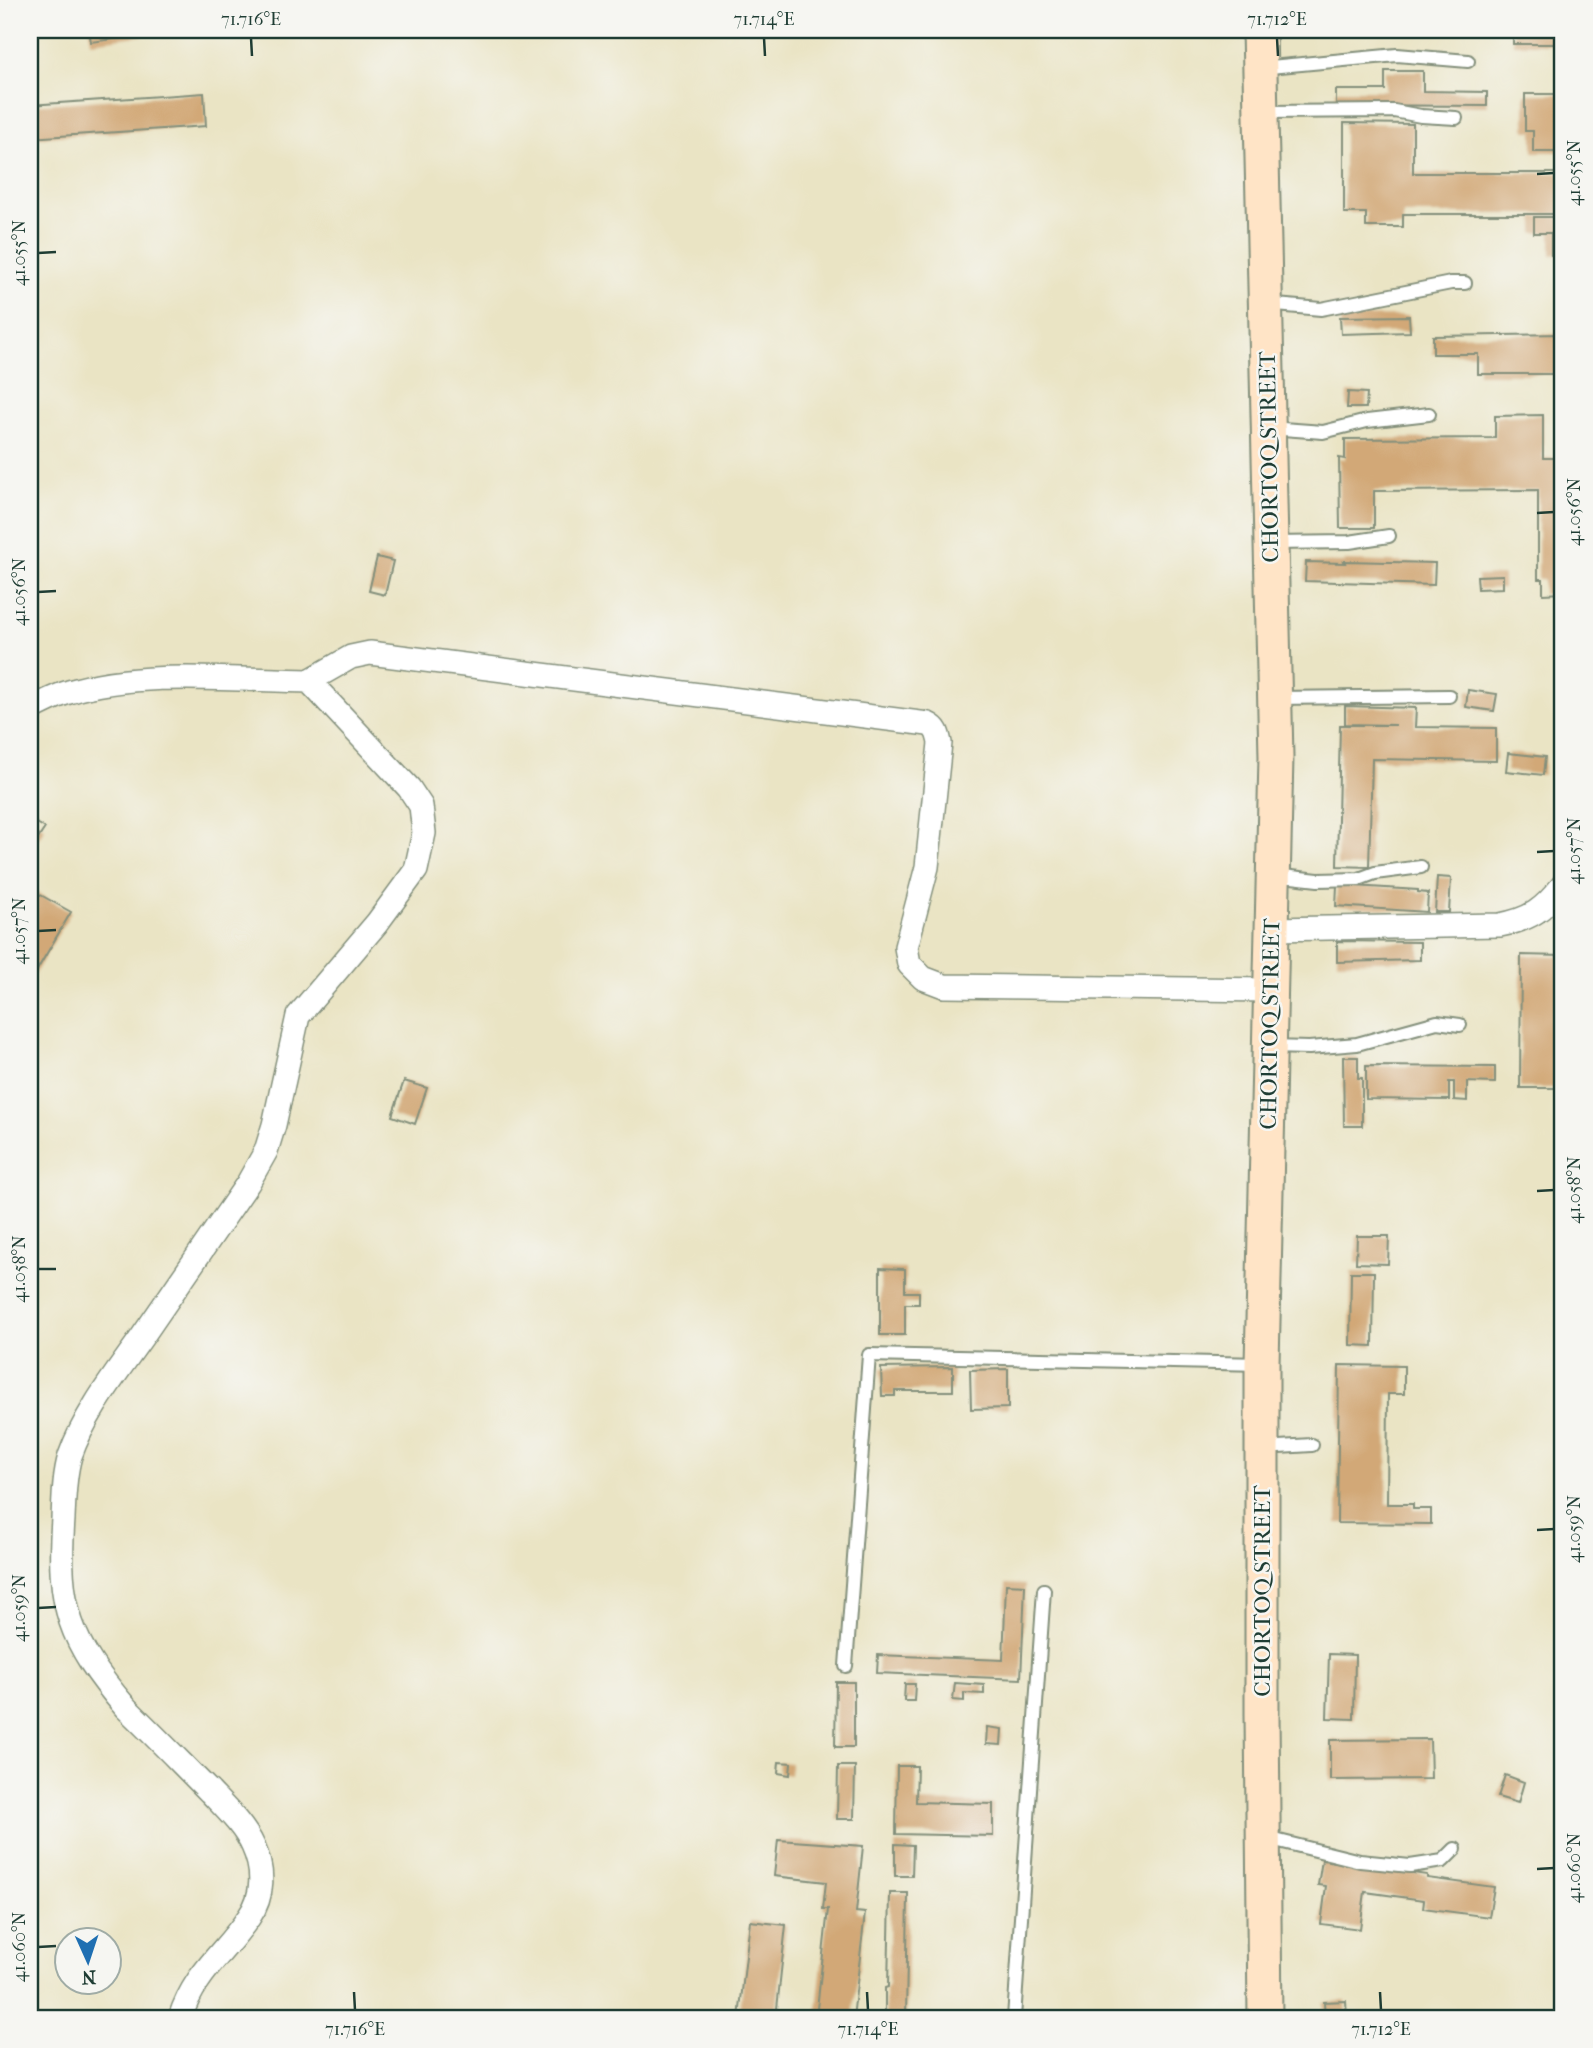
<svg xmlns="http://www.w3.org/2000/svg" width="1593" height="2048" viewBox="0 0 1593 2048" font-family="'IM FELL French Canon',serif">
<rect width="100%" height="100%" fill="#f6f6f2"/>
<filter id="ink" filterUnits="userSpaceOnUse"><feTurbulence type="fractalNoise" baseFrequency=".0143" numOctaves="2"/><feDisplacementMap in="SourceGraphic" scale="14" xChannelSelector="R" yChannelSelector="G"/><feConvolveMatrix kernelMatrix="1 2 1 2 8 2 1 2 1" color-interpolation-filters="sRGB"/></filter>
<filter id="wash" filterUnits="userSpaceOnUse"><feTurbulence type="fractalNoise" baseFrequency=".00686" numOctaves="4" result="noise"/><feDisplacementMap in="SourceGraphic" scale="28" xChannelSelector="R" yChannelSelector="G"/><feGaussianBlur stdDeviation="1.57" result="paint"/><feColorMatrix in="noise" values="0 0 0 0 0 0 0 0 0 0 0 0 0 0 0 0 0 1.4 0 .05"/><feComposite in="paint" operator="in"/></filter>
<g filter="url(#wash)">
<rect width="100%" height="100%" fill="#eae4c4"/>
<g id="blocks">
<path fill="#d2a877" d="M89,30H175V31L91,42Z
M1513,30H1563V44H1513Z
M1385,71H1423V91L1487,92V106L1336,105V90H1385Z
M204,93L206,126L30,138V105Z
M1525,94H1563V152H1533V131H1525Z
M1344,123L1413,124V173H1563V214H1403V227H1366V213H1344Z
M1534,217H1563V254L1551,255V233H1534Z
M1409,316L1410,332L1341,334L1340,317Z
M1563,334V374H1478V354H1433V336Z
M1348,392L1367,393L1366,408H1347Z
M1543,415V458H1563V593L1543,594V579H1538V490L1374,491V528H1340L1339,458L1345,459V439L1495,438V416Z
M377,557L393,561L385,595L369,591Z
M1344,561L1435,563L1434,585L1305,581L1306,562L1345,563Z
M1503,575V588L1478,589L1477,576Z
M1468,690L1497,694L1494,711L1466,707Z
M1345,706L1416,708L1415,727L1496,728V761L1372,759L1369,867L1337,866L1340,725H1396L1345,724Z
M1508,753L1545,757L1543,775L1506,771Z
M32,820L45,828L30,851V824Z
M1437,877L1451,878L1449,912H1435Z
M1337,885L1418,890V892L1428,893L1427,912L1336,906Z
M30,889L71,912L30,982Z
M1337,941L1420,942V960L1337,962Z
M1521,955L1563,956V1088H1520Z
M1343,1057H1358V1078H1362V1126H1344Z
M1366,1066L1495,1067V1083L1467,1082V1101L1454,1100V1082H1449V1100L1366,1099Z
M404,1081L427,1088L415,1124L392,1116Z
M1357,1236H1389L1388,1264L1356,1263Z
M880,1268L905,1269V1292H919V1304H905V1335H880Z
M1351,1272H1374L1373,1346L1350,1345Z
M1339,1365L1404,1366V1394H1388L1387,1504H1413V1509H1431V1524L1337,1523Z
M953,1367V1391H895V1396H882L881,1368Z
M1008,1369V1408L971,1409L970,1370Z
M1006,1584L1025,1585L1021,1679L877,1673L878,1655L1003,1660Z
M1329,1654L1355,1655L1354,1719L1327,1718Z
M836,1682H854V1747H835Z
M955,1683L984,1685V1694L964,1693V1701L953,1700Z
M905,1684H915L914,1701H904Z
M987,1727L1002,1729L1001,1745L986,1744Z
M1430,1739L1431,1779L1330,1780V1740Z
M779,1762L791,1763L790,1775L778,1773Z
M838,1766H855L854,1819H837Z
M897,1766H917L916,1802L993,1804V1836L896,1834Z
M1505,1775L1524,1782L1518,1803L1498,1797Z
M778,1840L863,1846L856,1912L865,1913L853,2018H816L828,1909H823L826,1882L774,1876Z
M895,1844L913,1845L912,1876H895Z
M1322,1860L1427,1875V1878L1494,1887L1489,1917L1423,1908L1424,1900L1365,1892L1360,1929L1321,1924L1326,1886L1318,1885Z
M890,1893H908L906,2018H885V1988L888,1987Z
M750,1921L786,1925L776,2018H739Z
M1346,2001L1347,2018H1325L1324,2002Z"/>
</g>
</g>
<g filter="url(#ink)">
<use href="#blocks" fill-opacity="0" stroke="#84907c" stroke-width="2"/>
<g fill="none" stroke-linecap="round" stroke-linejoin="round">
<g stroke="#84907c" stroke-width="16">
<path id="lane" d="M1260,68L1397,55L1468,61
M1261,112L1394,111L1421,116L1456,118
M1265,304L1321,309L1451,283H1465
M1269,428L1323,432L1367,421L1429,414
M1271,543L1349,542L1389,536
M1275,698L1449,696
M1274,875L1318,880L1359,879L1375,873L1421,867
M1270,1047L1309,1048L1357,1044L1437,1022L1460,1025
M1262,1448L1312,1445
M846,1666L869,1355L1261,1364
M1267,1838L1360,1861L1410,1866L1443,1861L1455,1849
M1014,2018L1044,1590"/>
</g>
<g stroke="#84907c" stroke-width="26">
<path id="street" d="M309,681L351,657L370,653L928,724C937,728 938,734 940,743L927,867L906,947L909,964L923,978L944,986L1270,990
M30,709C42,704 55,696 69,692C138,670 236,680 309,681L409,788L421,806L424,833L416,870L377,923L298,1016L274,1125L266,1151L248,1183C213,1234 177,1286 142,1337C116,1374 85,1413 70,1456C64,1476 64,1498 63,1519C57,1607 69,1641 126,1708C155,1736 182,1764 210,1792C225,1808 244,1826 253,1846C264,1870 264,1896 249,1917C223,1955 195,1972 180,2018
M1272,929L1500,925C1531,919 1543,910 1563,885"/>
</g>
<g stroke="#84907c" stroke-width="37">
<path id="secondary" d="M1259,30L1276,757L1262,1364V1714L1265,2018"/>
</g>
<use href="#lane" stroke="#fff" stroke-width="12"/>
<use href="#street" stroke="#fff" stroke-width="23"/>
<use href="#secondary" stroke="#ffe4c6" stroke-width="33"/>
</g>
</g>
<path fill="none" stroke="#1f3d34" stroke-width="2.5" d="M251,38L252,56M764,38L765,56M1277,38L1278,56M1537,174L1554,173M38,253L56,252M1537,513L1554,512M38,592L56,591M1537,852L1554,851M38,931L56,930M1537,1191L1554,1190M38,1269H56M1537,1530L1554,1529M38,1608L56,1607M1537,1869L1554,1868M38,1947L56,1946M354,1992L355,2010M867,1992L868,2010M1380,1992L1381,2010"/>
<g text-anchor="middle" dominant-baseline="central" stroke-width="5" stroke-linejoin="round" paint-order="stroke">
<g font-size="23" fill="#1f3d34" stroke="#f6f6f2">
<text transform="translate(1269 457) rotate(-91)">CHORTOQ STREET</text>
<text transform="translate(1270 1024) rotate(-89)">CHORTOQ STREET</text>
<text transform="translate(1262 1591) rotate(-90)">CHORTOQ STREET</text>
</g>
</g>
<rect width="1593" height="2048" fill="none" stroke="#f6f6f2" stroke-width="77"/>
<g transform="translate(88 1961) rotate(177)"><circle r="33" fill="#f6f6f2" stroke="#a0aca6" stroke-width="2"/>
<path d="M0-5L12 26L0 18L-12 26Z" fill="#1f6fb2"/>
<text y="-10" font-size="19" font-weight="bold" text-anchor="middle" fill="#1f3d34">N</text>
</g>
<rect x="38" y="38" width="1516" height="1972" fill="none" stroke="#1f3d34" stroke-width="2.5"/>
<g font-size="18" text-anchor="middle" fill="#1f3d34">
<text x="251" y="25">71.716°E</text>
<text x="764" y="25">71.714°E</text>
<text x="1277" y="25">71.712°E</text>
<text transform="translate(1574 173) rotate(-90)" y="6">41.055°N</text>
<text transform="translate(19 253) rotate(-90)" y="6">41.055°N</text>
<text transform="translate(1574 512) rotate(-90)" y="6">41.056°N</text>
<text transform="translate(19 592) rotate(-90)" y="6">41.056°N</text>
<text transform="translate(1574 851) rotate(-90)" y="6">41.057°N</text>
<text transform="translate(19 931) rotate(-90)" y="6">41.057°N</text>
<text transform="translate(1574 1190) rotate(-90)" y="6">41.058°N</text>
<text transform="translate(19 1269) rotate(-90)" y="6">41.058°N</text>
<text transform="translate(1574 1529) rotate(-90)" y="6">41.059°N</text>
<text transform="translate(19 1608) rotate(-90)" y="6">41.059°N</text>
<text transform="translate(1574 1868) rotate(-90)" y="6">41.060°N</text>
<text transform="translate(19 1947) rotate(-90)" y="6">41.060°N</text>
<text x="355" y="2035">71.716°E</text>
<text x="868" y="2035">71.714°E</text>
<text x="1381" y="2035">71.712°E</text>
</g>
</svg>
